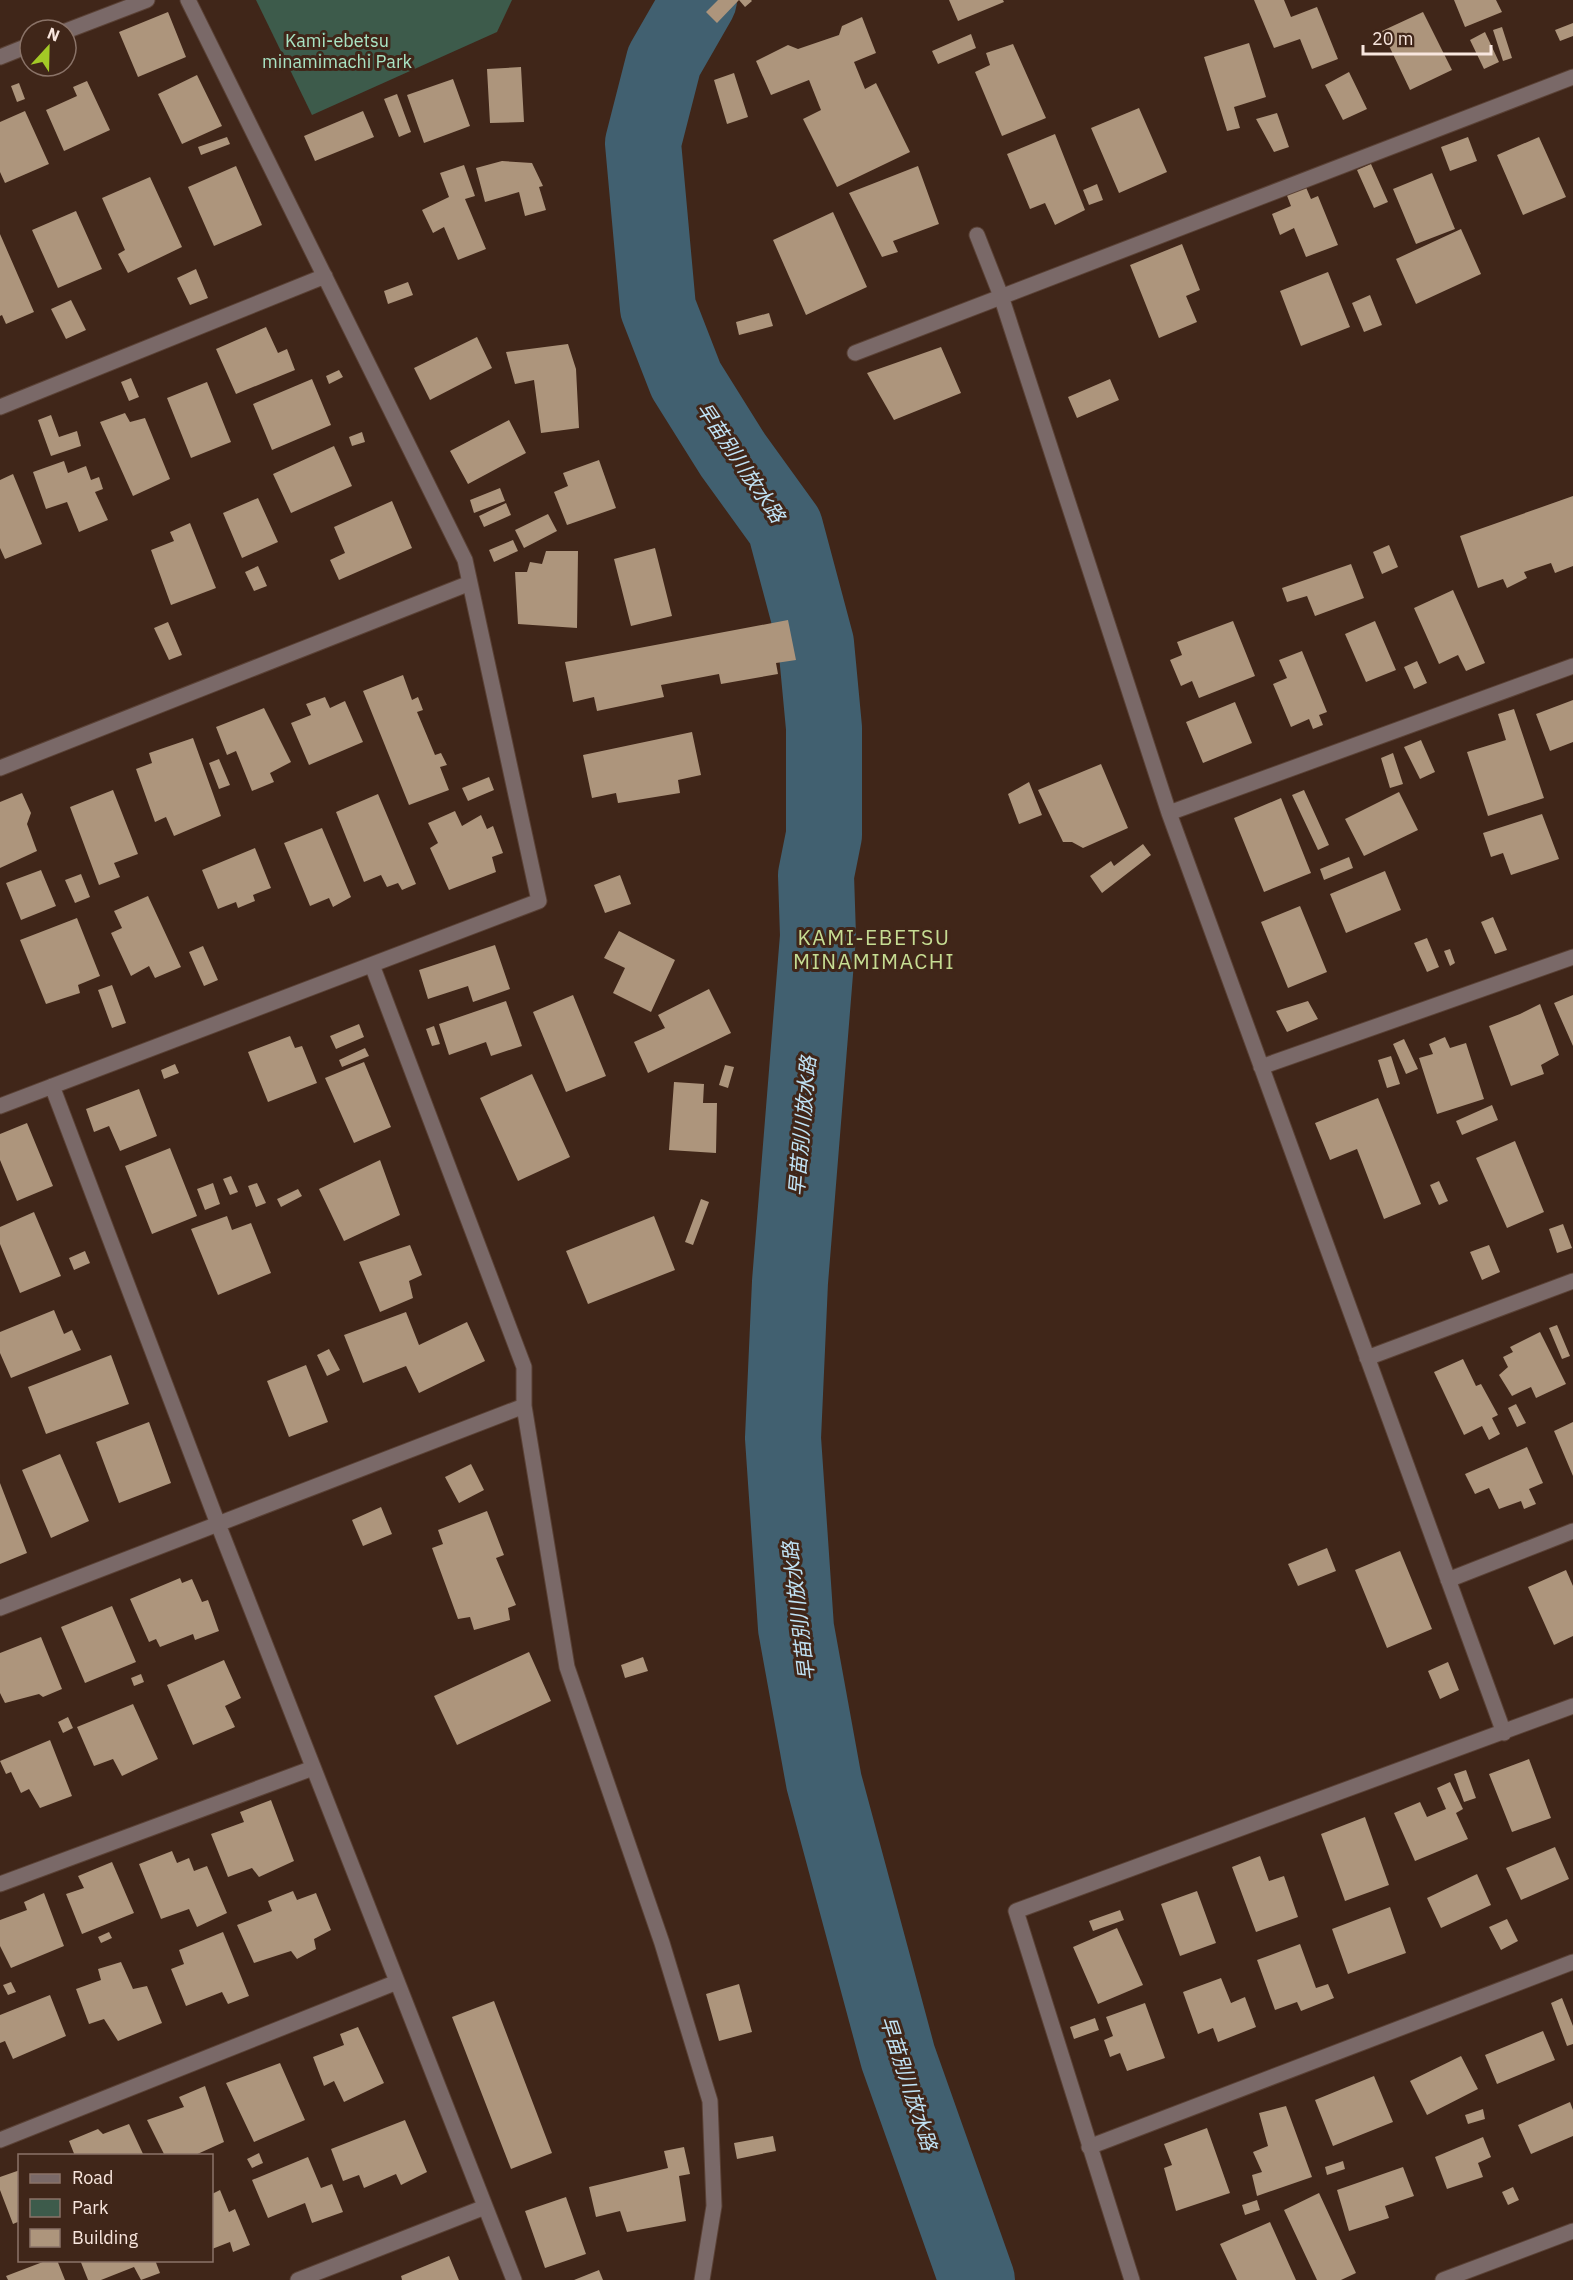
<svg xmlns="http://www.w3.org/2000/svg" width="1573" height="2280" viewBox="0 0 1573 2280" font-family="'IBM Plex Sans','Noto Sans JP',sans-serif">
<rect width="100%" height="100%" fill="#402619"/>
<path fill="#3d5b4b" d="M256,0H512L497,32L312,115Z"/>
<g fill="none" stroke-linecap="round" stroke-linejoin="round">
<path stroke="#416070" stroke-width="76" d="M699,0L664,61L643,143L658,308L686,380L733,455L785,527L816,643L824,728V835L816,875L818,936L790,1282L783,1438L796,1628L824,1782L898,2057L977,2280"/>
</g>
<path fill="#ad957c" d="M718,0H751L752,1L745,7L739,0L717,23L706,12Z
M949,0H1003L1004,2L958,21Z
M1254,0H1284L1291,17L1317,7L1338,59L1312,69L1300,39L1274,48Z
M1454,0H1496L1502,12L1465,27Z
M168,12L186,57L138,77L119,32Z
M1423,12L1452,70L1410,90L1382,31Z
M862,17L876,53L854,62L865,89L876,83L910,152L837,187L803,119L821,110L809,80L771,95L756,61L788,45L798,49L839,35L842,26Z
M1573,23V36L1560,41L1555,30Z
M1502,27L1512,58L1503,61L1493,30Z
M1485,32L1499,62L1484,69L1470,40Z
M971,34L976,48L938,64L932,51Z
M1249,43L1266,97L1234,107L1240,128L1227,131L1204,57Z
M1013,44L1046,118L1002,136L975,72L990,65L986,53Z
M521,67L524,122L490,123L487,69Z
M1349,72L1367,109L1343,120L1325,85Z
M734,73L748,117L727,124L714,80Z
M197,75L222,126L182,144L158,94Z
M453,79L470,126L424,143L407,95Z
M87,81L110,130L64,151L46,110L77,96L73,87Z
M19,83L25,99L17,102L11,86Z
M397,94L411,132L399,137L384,99Z
M1139,108L1167,172L1119,193L1091,128Z
M25,111L49,164L5,183L0,172V122Z
M363,111L374,137L315,161L304,136Z
M1277,113L1289,147L1274,152L1256,119Z
M1055,134L1085,210L1055,225L1045,203L1030,209L1007,154Z
M227,137L230,144L201,155L198,147Z
M1468,137L1477,161L1450,171L1441,147Z
M1539,137L1566,197L1523,215L1497,155Z
M502,161L532,163L543,186L539,187L546,210L525,216L519,192L485,202L476,168Z
M1371,164L1388,202L1374,208L1357,170Z
M464,165L475,196L465,199L486,249L458,260L444,227L433,233L422,210L449,197L440,173Z
M236,166L262,225L214,246L188,187Z
M918,166L939,224L893,241L898,252L882,257L849,193Z
M1432,173L1455,229L1416,244L1393,189Z
M150,177L182,247L128,273L118,254L125,250L102,198Z
M1097,184L1103,200L1089,205L1083,190Z
M1305,185L1311,199L1318,196L1338,245L1306,257L1294,228L1280,235L1272,214L1291,206L1286,193Z
M76,211L102,269L58,288L32,230Z
M833,212L867,287L806,315L773,240Z
M1461,229L1481,274L1416,304L1396,259Z
M0,234L34,312L6,324L2,315L0,316Z
M1182,244L1200,290L1186,296L1197,322L1159,338L1130,265Z
M196,269L208,298L190,305L177,278Z
M1328,272L1350,327L1301,346L1280,291Z
M408,282L413,295L388,304L384,291Z
M1370,295L1382,325L1364,332L1352,303Z
M71,300L86,330L66,339L51,309Z
M769,313L773,326L739,335L736,322Z
M266,327L278,353L287,349L295,370L236,394L216,349Z
M477,337L492,368L430,400L414,368Z
M568,344L576,369L579,428L541,433L534,380L515,384L506,352Z
M941,347L961,393L894,420L867,373Z
M339,370L343,377L329,384L326,376Z
M131,378L139,397L129,401L121,382Z
M312,379L331,425L272,450L253,404Z
M1110,379L1119,400L1077,418L1068,397Z
M207,382L231,442L191,458L167,398Z
M125,413L130,422L145,418L170,479L133,496L100,422Z
M51,415L59,437L77,431L81,446L51,456L38,420Z
M509,420L526,453L468,484L450,451Z
M362,432L365,442L352,446L349,437Z
M334,446L352,486L291,513L273,474Z
M599,460L616,508L567,525L554,492L568,486L563,473Z
M64,461L68,473L86,466L91,480L99,477L103,489L95,492L108,520L79,532L67,502L46,509L33,472Z
M13,474L42,544L5,559L0,548V480Z
M500,488L505,501L474,513L470,500Z
M1573,496V566L1555,573L1551,563L1524,572L1527,578L1507,588L1503,579L1478,588L1460,536Z
M258,498L278,542L242,558L223,513Z
M392,501L412,548L339,580L330,560L345,553L334,527Z
M506,503L511,515L484,527L479,516Z
M548,514L557,531L524,548L515,530Z
M190,523L216,588L171,605L151,550L174,541L170,532Z
M513,540L518,551L494,562L489,550Z
M1389,545L1398,567L1382,574L1373,552Z
M655,548L672,616L631,626L614,559Z
M546,551H578L577,628L518,624L515,572H527L530,562L542,564Z
M1351,564L1364,598L1315,616L1307,596L1287,602L1282,588Z
M258,566L267,586L254,591L245,572Z
M1453,590L1485,663L1466,671L1458,655L1439,664L1414,608Z
M788,620L796,660L776,663L778,674L721,684L719,674L661,685L664,697L597,711L594,697L573,702L565,662Z
M1233,621L1255,676L1199,698L1192,681L1181,686L1170,660L1182,655L1177,642Z
M1375,621L1396,670L1366,682L1345,634Z
M168,622L182,655L169,660L154,628Z
M1302,651L1327,712L1319,715L1323,725L1313,729L1309,719L1291,727L1273,684L1287,678L1279,660Z
M1417,661L1427,683L1414,689L1404,667Z
M403,675L412,700L418,697L423,710L417,712L435,755L441,753L447,765L440,767L449,790L409,805L363,691Z
M325,697L330,708L345,701L363,742L309,765L291,723L311,715L306,704Z
M1573,700V742L1550,751L1536,714Z
M1235,702L1252,743L1203,763L1186,722Z
M264,708L291,762L270,773L274,782L252,791L236,751L227,755L216,727Z
M1514,709L1544,798L1488,816L1467,752L1506,740L1498,714Z
M692,732L701,775L678,780L680,793L618,803L616,793L592,798L583,755Z
M193,738L221,816L174,836L166,817L155,822L136,769L152,763L149,753Z
M1421,740L1435,772L1420,779L1404,747Z
M1393,753L1403,784L1390,788L1381,758Z
M219,759L230,785L219,789L209,763Z
M1101,764L1128,828L1083,848L1072,842H1063L1038,790Z
M489,777L494,790L468,801L462,788Z
M1029,782L1042,815L1019,824L1008,794Z
M113,790L138,854L114,863L120,877L99,885L70,807Z
M1304,790L1329,845L1318,850L1292,795Z
M1399,792L1418,830L1364,856L1345,819Z
M22,793L31,813L27,824L37,851L0,868V802Z
M378,794L416,884L402,890L398,883L387,887L381,875L364,882L336,812Z
M1281,798L1311,873L1264,892L1234,818Z
M455,811L462,826L481,815L487,829L493,826L503,853L492,857L496,872L449,890L430,848L438,843L428,823Z
M1542,814L1559,859L1511,875L1503,853L1491,857L1483,833Z
M322,828L351,897L333,907L329,898L310,906L284,843Z
M1143,844L1151,855L1102,893L1090,876L1111,861L1114,866Z
M255,848L271,888L253,895L255,901L238,908L236,902L218,909L202,870Z
M1349,857L1353,868L1324,880L1320,869Z
M41,870L56,906L21,920L6,883Z
M1385,871L1401,910L1346,933L1330,894Z
M81,874L90,897L75,903L65,880Z
M620,875L631,904L605,913L594,885Z
M148,896L181,967L155,978L149,966L131,976L111,933L122,928L114,911Z
M1300,906L1327,972L1288,988L1261,922Z
M1493,917L1507,950L1495,954L1481,922Z
M77,918L100,976L78,985L80,993L46,1004L20,940Z
M619,931L675,960L651,1012L613,993L625,968L604,958Z
M1427,938L1439,967L1427,972L1414,943Z
M495,945L510,989L473,1002L468,986L428,999L419,970Z
M203,946L218,980L204,986L189,952Z
M1450,949L1455,963L1450,966L1444,951Z
M112,985L126,1023L112,1028L98,990Z
M709,989L731,1033L648,1073L634,1042L665,1028L658,1015Z
M573,995L606,1076L566,1092L533,1012Z
M1573,995V1046L1554,1003Z
M506,1001L522,1046L491,1056L486,1042L449,1055L439,1024Z
M1308,1001L1318,1019L1287,1032L1276,1011Z
M1540,1004L1559,1055L1541,1065L1544,1074L1511,1086L1489,1026L1520,1014Z
M359,1024L364,1037L336,1049L330,1036Z
M434,1026L440,1044L432,1046L426,1029Z
M290,1036L295,1048L302,1046L317,1083L268,1102L248,1052Z
M1445,1037L1450,1048L1466,1043L1484,1099L1437,1114L1419,1058L1433,1054L1429,1044Z
M1404,1039L1418,1069L1406,1074L1393,1044Z
M365,1048L369,1056L342,1067L339,1060Z
M1391,1056L1400,1084L1387,1088L1378,1060Z
M364,1062L391,1127L354,1143L325,1078Z
M175,1064L179,1073L164,1079L161,1070Z
M725,1065L734,1067L728,1088L719,1085Z
M532,1074L570,1157L518,1181L480,1098Z
M674,1082L704,1084L703,1103H717L716,1153L669,1150Z
M139,1089L157,1136L120,1151L109,1126L94,1132L86,1109Z
M1378,1098L1421,1204L1384,1219L1357,1149L1330,1160L1315,1123Z
M1492,1105L1498,1120L1462,1135L1456,1121Z
M27,1123L53,1186L17,1201L0,1160V1134Z
M1515,1141L1544,1212L1507,1228L1476,1158Z
M170,1148L197,1216L152,1234L125,1166Z
M380,1160L400,1215L344,1241L319,1189Z
M231,1176L238,1192L230,1195L223,1179Z
M1439,1181L1448,1201L1439,1205L1430,1185Z
M213,1183L220,1204L205,1210L197,1189Z
M257,1183L266,1203L256,1207L248,1186Z
M298,1189L302,1196L281,1207L277,1199Z
M701,1199L709,1202L693,1245L685,1242Z
M34,1212L61,1276L20,1293L0,1244V1227Z
M227,1216L232,1230L251,1223L271,1273L218,1295L191,1229Z
M654,1216L675,1270L588,1304L566,1251Z
M1563,1224L1572,1248L1557,1253L1549,1229Z
M410,1245L422,1275L409,1281L413,1298L380,1312L359,1262Z
M1489,1245L1500,1272L1482,1280L1470,1252Z
M85,1251L90,1263L74,1270L69,1258Z
M54,1310L64,1334L72,1330L81,1350L11,1378L0,1353V1332Z
M406,1312L419,1345L467,1322L485,1361L419,1393L406,1366L363,1383L344,1335Z
M1557,1325L1570,1356L1562,1359L1549,1328Z
M1540,1332L1566,1384L1536,1398L1531,1387L1512,1396L1499,1375L1508,1367L1503,1357L1513,1352L1510,1347Z
M329,1349L340,1370L327,1376L317,1355Z
M111,1355L129,1404L46,1434L28,1387Z
M1463,1359L1476,1386L1481,1384L1498,1415L1492,1418L1500,1434L1489,1440L1482,1426L1464,1435L1434,1372Z
M306,1365L328,1422L289,1437L267,1381Z
M1516,1404L1526,1423L1517,1427L1508,1408Z
M149,1422L171,1483L119,1503L96,1442Z
M1573,1422V1476L1554,1431Z
M1527,1447L1543,1483L1529,1489L1536,1504L1524,1509L1521,1501L1499,1509L1489,1488L1475,1494L1465,1474Z
M60,1454L89,1521L51,1538L22,1470Z
M471,1464L484,1490L459,1503L445,1477Z
M0,1483L27,1553L0,1564Z
M381,1507L392,1534L363,1546L352,1520Z
M487,1511L504,1555L496,1558L516,1605L508,1608L510,1620L474,1630L470,1617L458,1619L432,1548L443,1544L438,1530Z
M1327,1548L1336,1571L1298,1586L1288,1564Z
M1400,1551L1432,1629L1387,1648L1355,1570Z
M1566,1570L1573,1586V1636L1554,1645L1528,1587Z
M180,1578L182,1583L192,1579L202,1602L208,1600L219,1631L195,1640L193,1634L160,1647L156,1639L149,1642L130,1599Z
M112,1606L136,1662L85,1683L61,1627Z
M41,1637L62,1689L43,1697L39,1694L5,1703L0,1693V1653Z
M529,1652L551,1701L457,1745L434,1696Z
M643,1657L648,1671L625,1678L621,1665Z
M224,1660L241,1698L225,1706L235,1727L193,1745L167,1685Z
M1448,1662L1459,1690L1440,1699L1428,1671Z
M141,1674L144,1682L134,1686L131,1678Z
M133,1704L158,1759L122,1776L113,1759L94,1766L77,1727Z
M68,1717L73,1728L63,1733L58,1722Z
M50,1740L72,1796L40,1808L29,1789L21,1793L11,1772L6,1774L0,1761Z
M1529,1759L1551,1818L1512,1832L1489,1774Z
M1466,1770L1476,1798L1464,1802L1454,1774Z
M1450,1782L1463,1809L1456,1813L1468,1839L1415,1861L1394,1813L1420,1802L1427,1817L1446,1809L1437,1788Z
M271,1800L294,1861L259,1877L252,1868L228,1877L211,1834L244,1822L240,1812Z
M1365,1817L1389,1885L1345,1901L1321,1834Z
M1555,1847L1569,1879L1521,1900L1506,1868Z
M172,1851L177,1863L189,1858L194,1871L207,1866L227,1913L197,1927L189,1909L161,1919L139,1864Z
M1260,1856L1269,1881L1284,1876L1298,1917L1256,1932L1232,1867Z
M112,1862L134,1913L82,1934L66,1894L84,1888L78,1876Z
M1477,1874L1491,1905L1441,1928L1427,1898Z
M293,1891L297,1900L316,1893L331,1930L314,1939L316,1949L297,1959L291,1951L254,1963L237,1925L272,1911L268,1901Z
M1197,1891L1216,1943L1180,1956L1161,1904Z
M44,1893L64,1946L11,1968L0,1946V1920L27,1910L24,1902Z
M1390,1907L1406,1953L1348,1974L1332,1929Z
M1120,1910L1124,1920L1093,1931L1089,1921Z
M1507,1919L1518,1941L1501,1950L1489,1927Z
M1117,1928L1143,1985L1098,2004L1073,1947Z
M109,1932L112,1938L101,1943L98,1937Z
M223,1932L249,1996L228,2004L222,1992L186,2006L171,1969L184,1964L179,1950Z
M1300,1944L1316,1988L1328,1984L1334,1998L1301,2011L1297,2002L1275,2010L1257,1960Z
M121,1962L133,1989L147,1986L162,2023L118,2041L104,2019L89,2024L76,1989L101,1980L98,1969Z
M1221,1978L1231,2003L1245,1997L1256,2027L1218,2042L1213,2028L1198,2034L1183,1992Z
M11,1982L16,1992L8,1995L3,1985Z
M739,1984L752,2032L719,2041L706,1994Z
M50,1995L66,2036L13,2059L5,2041L0,2043V2015Z
M1562,1998L1573,2026V2044L1567,2046L1551,2003Z
M494,2001L552,2153L511,2169L452,2017Z
M1145,2003L1165,2058L1127,2071L1120,2053L1110,2057L1104,2040L1113,2036L1106,2017Z
M1095,2018L1099,2030L1074,2039L1070,2027Z
M358,2027L384,2083L344,2102L334,2081L324,2086L313,2057L344,2045L340,2034Z
M1543,2031L1555,2060L1497,2084L1485,2055Z
M1461,2056L1478,2089L1427,2115L1410,2081Z
M280,2063L305,2120L254,2142L226,2083Z
M1374,2076L1393,2122L1333,2146L1315,2100Z
M205,2086L224,2142L193,2156H165L147,2120L184,2107L179,2097Z
M1570,2102L1573,2110V2136L1531,2154L1518,2125Z
M1286,2106L1312,2177L1257,2196L1252,2175L1262,2172L1253,2152L1268,2146L1259,2113Z
M1483,2109L1485,2119L1468,2124L1465,2115Z
M405,2120L427,2172L401,2185L396,2174L364,2188L359,2175L343,2181L331,2149Z
M129,2124L144,2156H75L69,2141L98,2129L103,2134Z
M1207,2128L1230,2193L1176,2211L1164,2168L1172,2165L1164,2144Z
M773,2136L776,2151L737,2159L734,2143Z
M1483,2137L1491,2157L1478,2163L1483,2177L1447,2189L1435,2157Z
M684,2147L690,2174L679,2176L686,2221L627,2232L620,2211L596,2217L589,2187L668,2168L664,2151Z
M259,2153L263,2163L252,2168L247,2159Z
M308,2157L321,2188L332,2184L343,2212L312,2223L305,2203L268,2218L252,2180Z
M1343,2161L1345,2169L1327,2175L1325,2167Z
M1403,2167L1414,2196L1385,2206L1389,2218L1349,2231L1337,2190Z
M20,2170V2221L13,2224L0,2190V2177Z
M1513,2187L1519,2200L1508,2205L1502,2192Z
M220,2190L229,2212L235,2209L250,2245L233,2252L230,2242L212,2249V2194Z
M1319,2193L1356,2273L1341,2280H1317L1284,2210Z
M566,2197L586,2254L545,2268L525,2211Z
M1257,2200L1260,2210L1245,2215L1242,2205Z
M1270,2222L1296,2280H1237L1220,2244Z
M449,2256L459,2280H402L401,2276Z
M48,2260H57L65,2280H8L6,2276Z
M80,2260H155L160,2273L141,2280L134,2267L101,2280H88Z
M599,2270L603,2280H574Z"/>
<g fill="none" stroke-linecap="round" stroke-linejoin="round">
<g stroke="#5a4135" stroke-width="17">
<path id="street" d="M66,31L147,0
M0,57L30,45
M977,235L1001,296L1169,813L1504,1733
M855,353L1573,77
M0,407L325,276
M0,768L470,583
M1169,813L1573,666
M372,965L524,1367V1406L567,1667L662,1943L710,2101L714,2206L702,2280
M1261,1067L1573,957
M52,1086L218,1524L514,2280
M0,1106L539,901L465,560L188,0
M1367,1358L1573,1281
M1448,1580L1573,1531
M0,1608L524,1406
M0,1884L313,1768
M0,2140L397,1982
M1089,2147L1573,1962
M298,2280L485,2207
M1132,2280L1016,1911L1573,1706
M1443,2280L1573,2231"/>
</g>
<use href="#street" stroke="#7a6968" stroke-width="15"/>
</g>
<g text-anchor="middle" dominant-baseline="central" stroke-width="6" stroke-linejoin="round" paint-order="stroke">
<g font-size="18" fill="#a9e4c4" stroke="#402619">
<text x="337" y="40">Kami-ebetsu<tspan x="337" dy="21">minamimachi Park</tspan></text>
</g>
<g font-size="20" font-style="italic" fill="#c1e4f7" stroke="#402619">
<text transform="translate(741 462) rotate(56)">早苗別川放水路</text>
<text transform="translate(802 1126) rotate(-85)">早苗別川放水路</text>
<text transform="translate(798 1611) rotate(-97)">早苗別川放水路</text>
<text transform="translate(909 2083) rotate(72)">早苗別川放水路</text>
</g>
<g font-size="21" letter-spacing="1.5" fill="#c6dd93" stroke="#402619">
<text x="874" y="937">KAMI-EBETSU<tspan x="874" dy="24">MINAMIMACHI</tspan></text>
</g>
</g>
<rect x="18" y="2154" width="195" height="108" fill="#402619" stroke="#8a7368" stroke-width="1.5"/>
<rect x="30" y="2174" width="30" height="9" fill="#7a6968" stroke="#8a7368" stroke-width="1.5"/>
<text x="72" y="2184" font-size="18" fill="#f8e6de">Road</text>
<rect x="30" y="2199" width="30" height="18" fill="#3d5b4b" stroke="#8a7368" stroke-width="1.5"/>
<text x="72" y="2214" font-size="18" fill="#f8e6de">Park</text>
<rect x="30" y="2229" width="30" height="18" fill="#ad957c" stroke="#8a7368" stroke-width="1.5"/>
<text x="72" y="2244" font-size="18" fill="#f8e6de">Building</text>
<g transform="translate(48 48) rotate(22)"><circle r="28" fill="#402619" stroke="#8a7368" stroke-width="1.5"/>
<path d="M0-4.5L10 22L0 15L-10 22Z" fill="#a3c926"/>
<text y="-9" font-size="16" font-weight="bold" text-anchor="middle" fill="#f8e6de">N</text>
</g>
<path d="M1363 45v9h128v-9" fill="none" stroke="#f8e6de" stroke-width="3"/>
<text x="1372" y="45" font-size="18" fill="#f8e6de" stroke="#402619" stroke-width="4.5" paint-order="stroke">20 m</text>
</svg>
